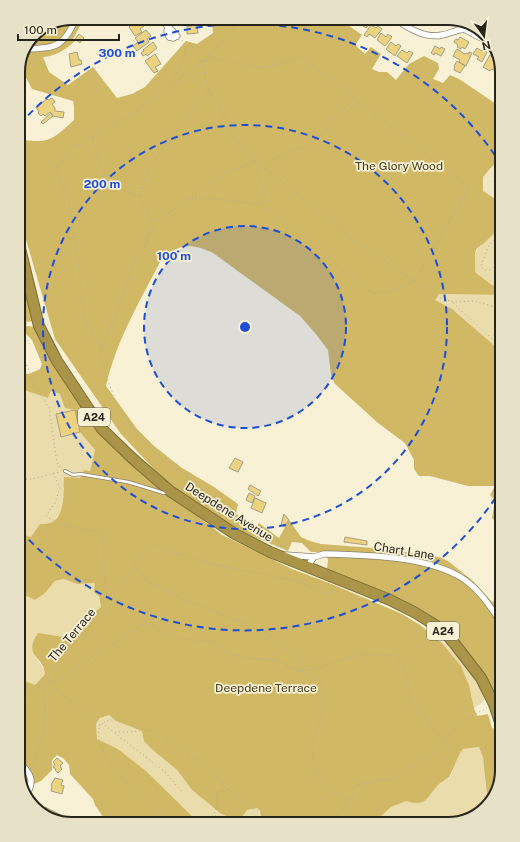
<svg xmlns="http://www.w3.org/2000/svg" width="520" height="842" viewBox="0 0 520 842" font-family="'Public Sans',sans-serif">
<rect width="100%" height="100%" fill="#f8f1d6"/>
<path fill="#f0e6c4" d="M502,155V209L500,202L483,192V177Z"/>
<path fill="#eadcab" d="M502,223V286L492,285L475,272C476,265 474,258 476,252C478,245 497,232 502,223Z
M439,294L502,295V352L452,309L434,300Z
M18,388L48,398L51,391L60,394L75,410L80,432L95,450L90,471L63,488C63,499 64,518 50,523C47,524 43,524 40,525L22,549L18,564Z
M64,579L77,584L95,583L101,607L77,626L69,638L33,654L45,670V674L35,685L25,681L18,673V608L20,599L27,596L45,593L55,581Z
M442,643L448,644C462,660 477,677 485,697L483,702L474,708L469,685L461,666Z
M109,715L116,721L142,731L154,751L177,770L192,790L220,813L232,819L240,818L247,810L257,808L260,811L263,824H206L193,817L146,771L118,749L97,739L96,723L100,718Z
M479,747L483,758L488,804L472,818L448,824H371L391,807L406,800C427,807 426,798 438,784C442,781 448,779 451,775C455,766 457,757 463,749Z"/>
<path fill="#d0b865" d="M72,18H83L79,28L73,39L75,41C65,50 56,56 43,57L49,72L68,85L93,67L117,98L132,94L145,87L186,41L197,44L213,33L212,22L206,18H338L362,35L355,45L365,54L371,47L381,54L372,69L379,72H387L396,80L409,64L424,56L438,63L439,69L433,79L443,83L450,75L459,79L502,108V155L483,177V191C495,199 502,201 502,217C502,229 491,236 483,244C481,245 477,248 476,250C474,254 476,266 475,272L492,285L502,286V295L439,294L435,300L452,309L502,352V522L498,524L492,518L495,500L490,495L495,486H468L430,476H419L414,469V460L405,443L378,423L335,384L331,375L328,350L315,333L300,316L213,253C192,243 179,243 161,260C140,301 116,341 106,386L137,429L154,446L182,468L214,487L238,504L236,514L257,526L259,523L279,538L289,520L301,537L310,541L321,544L386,549L439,557L448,561L473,581L492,602L496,600L502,605V713C489,673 452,624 414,606C386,592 355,583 327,569L328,560L326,552H311L302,543L292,542L288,551L250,535L210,514L165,481L121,434L55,339L18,212V123L24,140C51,144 55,137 74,120V106L73,101L32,89L23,72L18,75V69L34,34Z
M18,267L34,321L27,322C15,311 18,282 18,267Z
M26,326L38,327L98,429L126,460L222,535L292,569L334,585L402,614L420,625L442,643L461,666L469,685L474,708L477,716L488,714L492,728L496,729L502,754V770L495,797L488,804L483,758L479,747L463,749C457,757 455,766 450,775C448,779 442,781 438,785C426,798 427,807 406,801L391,807L372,824H263L260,811L257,808L247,810L241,818L232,819L220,813L192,790L177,770L154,751L144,741L142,731L116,721L109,715L100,718L96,723L97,739L118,749L146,771L193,817L206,824H108L95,805L93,799L70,774L69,765L63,758L57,755L52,760V770L41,781L34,784L31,773L18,758V673L25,681L35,685L45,674C44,655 22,658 38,633L69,638L77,626L101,607L99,596L94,592L95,583L77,584L64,579L55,581L45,593L35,600L27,596L20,599L18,608V533L31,537L40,524C43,524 47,524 50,523C66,518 63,490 64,477L80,478L84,470L90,471L95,450L80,432L75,410L65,408L60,394L51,391L48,398L18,388V372L29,374L40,369L42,364L32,340L24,332Z"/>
<path fill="#ecd380" stroke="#a7a087" d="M123,18H135L137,20L132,24L130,21L127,24Z
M359,18L365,19L367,18L371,21L366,28L357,22Z
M428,18H438L437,20L439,21L437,24L434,23L433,25L427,21Z
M140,20L144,26L140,29L142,32L135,36L129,27Z
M191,23H197L198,33L187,34V26H192Z
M371,25L376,28L378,26L382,29L375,38L369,34L367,37L364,35Z
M146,30L151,36L147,39L149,42L137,51L133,46L138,42L135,38Z
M381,33L386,37L388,34L392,37L385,46L377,40Z
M79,34L84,38L80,43L75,39Z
M460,37L469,42L465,49L462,47L461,49L457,47L458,45L454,42L456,39L458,40Z
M153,42L157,48L147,56L146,54L143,56L141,53L144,51L143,50Z
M391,42L396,46L398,44L401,46L395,56L386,49Z
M435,46L440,49L441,47L445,49L441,56L435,53L434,55L431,53Z
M477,48L482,51L483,50L487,52L482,62L477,59L479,57L473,54Z
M457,49L465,54L466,53L469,54V52L472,53L466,66L459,62L460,60L453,56Z
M402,50L407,53L409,51L413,53L407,63L397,56Z
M77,52L79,60H81L82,64L71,67L69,54Z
M155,54L161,64L155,67L158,71L154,73L145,61Z
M490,55L499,61L501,67L498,72L492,69L490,71L483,67Z
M457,61L465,66L460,73L454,70L455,67L454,66Z
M52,98L55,102L52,104L55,108V111L64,112L63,118L53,116L50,112L45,116L43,114L41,116L38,113L39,112L36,107L47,99L48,100Z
M51,113L53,116L43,124L41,122Z
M502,177V196L494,181Z
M75,410L80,432L61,437L56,414Z
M235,458L243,462L238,472L229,468Z
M250,485L261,491L258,496L248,489Z
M249,493L255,496L252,503L246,500Z
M255,498L266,503L262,513L251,508Z
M284,514L289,520L285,527L281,525Z
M345,537L367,541V545L344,542Z
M57,758L63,763L60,766L62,769L58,773L55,770L56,769L53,767L55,764L53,762Z
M55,778L63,780L61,785L64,786L62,794L51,791L52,786L51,785Z
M45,807L63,816L61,821L42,815L41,814Z"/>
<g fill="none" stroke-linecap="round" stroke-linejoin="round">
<g stroke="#8a836b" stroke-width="4">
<path id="lane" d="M65,471L73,475L80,474L128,482L164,493L168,492"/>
</g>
<g stroke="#8a836b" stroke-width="7">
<path id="street" d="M160,18L177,36L173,38L169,37L167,32L168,25
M395,18C406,28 427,39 442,35C449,34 456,30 464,29
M464,29L494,45
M464,29V22
M27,49C56,48 64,47 76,18
M286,555L314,557
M307,567L314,557L324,554C366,555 430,556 465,580C480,591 494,610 502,626
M18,760C30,774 36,779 26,796"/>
</g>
<g stroke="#7c6d38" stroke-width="12">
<path id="highway" d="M18,240L39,326L57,361L102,429L132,458L170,491L235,534L270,552L390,600L414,612L435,625L445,633L454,643L481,678L494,704L502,728"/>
</g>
<path stroke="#b3ad98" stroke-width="1" stroke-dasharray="1 3" stroke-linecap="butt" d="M182,40L202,62L209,91L217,102L235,139L256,161L331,221L340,225L350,238L414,281L431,295L453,302L474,301L492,306H502
M202,62L214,58L262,68L303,57L354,98L469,188L414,281L390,292L373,293L356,282L340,267L302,234L283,222L267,205L208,198L189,199L155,222L146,245L136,257L117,312L99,355L117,406L135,431L154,451L200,487L228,513L287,549
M173,83L202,62L233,33L235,18
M92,137L107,184L140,197L151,220L146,241
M256,162L267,203
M261,165L315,141L354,98
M140,196L147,172L171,136L209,91
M189,199L225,173L255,162
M502,259L490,270H484L481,266L488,247L502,230
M453,303L502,348
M18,304L24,324L21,331L23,337L30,344
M18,323L29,324
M21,331L19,334L20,348L34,384L49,408L57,463L61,469
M101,348L85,321L77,252L69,201L56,167L74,147L103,130L134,114L161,91L172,83L184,57L186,45
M53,473L60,488L55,503L46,516C62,527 83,529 102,532L107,603
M18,478C33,482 46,474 60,472
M212,530L220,535
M135,565L146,581L153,584L184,599L263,631L314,669L362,654L398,656L409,682L410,701L425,717L443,744L458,723L487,708
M145,622L174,638L214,642L232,655L254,659L276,660L300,671L313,669
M300,671L322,684V718L313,743L314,772L332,792L348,798
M18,712L107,605L110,596L152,545L162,547L174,553L217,565L296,581L328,593L333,592L336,588
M102,723L165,772L183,793
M100,725L55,688L47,678L53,682L140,627L145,622C135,610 124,603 110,596
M115,732C121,732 140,732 143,730
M496,734L502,764
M32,768L44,730L45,702L42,684
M172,824C151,805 117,777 104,753C95,737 94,718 119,720C123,720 129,724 133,725C138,727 143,729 147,732L149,729L157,731L167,741L186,749L189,756L200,762L229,790L276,824
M198,824L207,820L213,815
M225,824L214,814L217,808V792L228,790
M236,824L245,822L252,824
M256,824L263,815
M328,824L346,805L348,798L351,800L354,786L384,779L394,780L402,770L409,769L443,745"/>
<use href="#lane" stroke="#fff" stroke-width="2.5"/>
<use href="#street" stroke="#fff" stroke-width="5.5"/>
<use href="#highway" stroke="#aa9448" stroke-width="10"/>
</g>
<circle cx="245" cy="327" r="101" fill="#1d4ed8" fill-opacity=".12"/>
<g fill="none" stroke="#1d4ed8" stroke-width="2" stroke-dasharray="7 5">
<circle cx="245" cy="327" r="101"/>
<circle cx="245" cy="327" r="202"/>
<path d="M502 488A303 303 0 0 1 18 528M20 124A303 303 0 0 1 502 166"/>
</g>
<g text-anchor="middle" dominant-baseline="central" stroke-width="3.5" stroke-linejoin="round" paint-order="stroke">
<g fill="#f8f1d6" stroke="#666252" stroke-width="1">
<rect x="78" y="408" width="32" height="18" rx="3"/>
<rect x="427" y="622" width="32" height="18" rx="3"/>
</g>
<g font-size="11" font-weight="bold" fill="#27241a">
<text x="94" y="417">A24</text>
<text x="443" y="631">A24</text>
</g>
<g font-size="12" fill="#453b16" stroke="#f8f1d6">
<text x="399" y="166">The Glory Wood</text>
<text x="266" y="688">Deepdene Terrace</text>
</g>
<g font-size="12" fill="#27241a" stroke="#f8f1d6">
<text transform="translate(229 512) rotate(32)">Deepdene Avenue</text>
<text transform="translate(404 551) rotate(9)">Chart Lane</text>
<text transform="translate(72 635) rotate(-50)">The Terrace</text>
</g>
</g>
<path d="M0 0H520V842H0ZM72 25H448A47 47 0 0 1 495 72V770A47 47 0 0 1 448 817H72A47 47 0 0 1 25 770V72A47 47 0 0 1 72 25Z" fill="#e7e1c7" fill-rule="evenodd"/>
<path fill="none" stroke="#27241a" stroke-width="2" d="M72 25H448A47 47 0 0 1 495 72V770A47 47 0 0 1 448 817H72A47 47 0 0 1 25 770V72A47 47 0 0 1 72 25Z"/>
<circle cx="245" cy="327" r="6" fill="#1d4ed8" stroke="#f8f1d6" stroke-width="2"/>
<g font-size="12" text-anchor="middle" font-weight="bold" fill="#1d4ed8" stroke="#f8f1d6" stroke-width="3.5" stroke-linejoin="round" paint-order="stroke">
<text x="117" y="57">300 m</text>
<text x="102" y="188">200 m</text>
<text x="174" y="260">100 m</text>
</g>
<g transform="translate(484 36) rotate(166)" stroke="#f8f1d6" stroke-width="3" paint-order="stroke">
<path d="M0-3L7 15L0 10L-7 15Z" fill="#27241a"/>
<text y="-6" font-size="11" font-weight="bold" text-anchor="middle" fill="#27241a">N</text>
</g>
<path d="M18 34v6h101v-6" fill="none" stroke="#27241a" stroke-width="2"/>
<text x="24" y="34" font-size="12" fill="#27241a" stroke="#f8f1d6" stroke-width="3" paint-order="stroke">100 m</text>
</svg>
